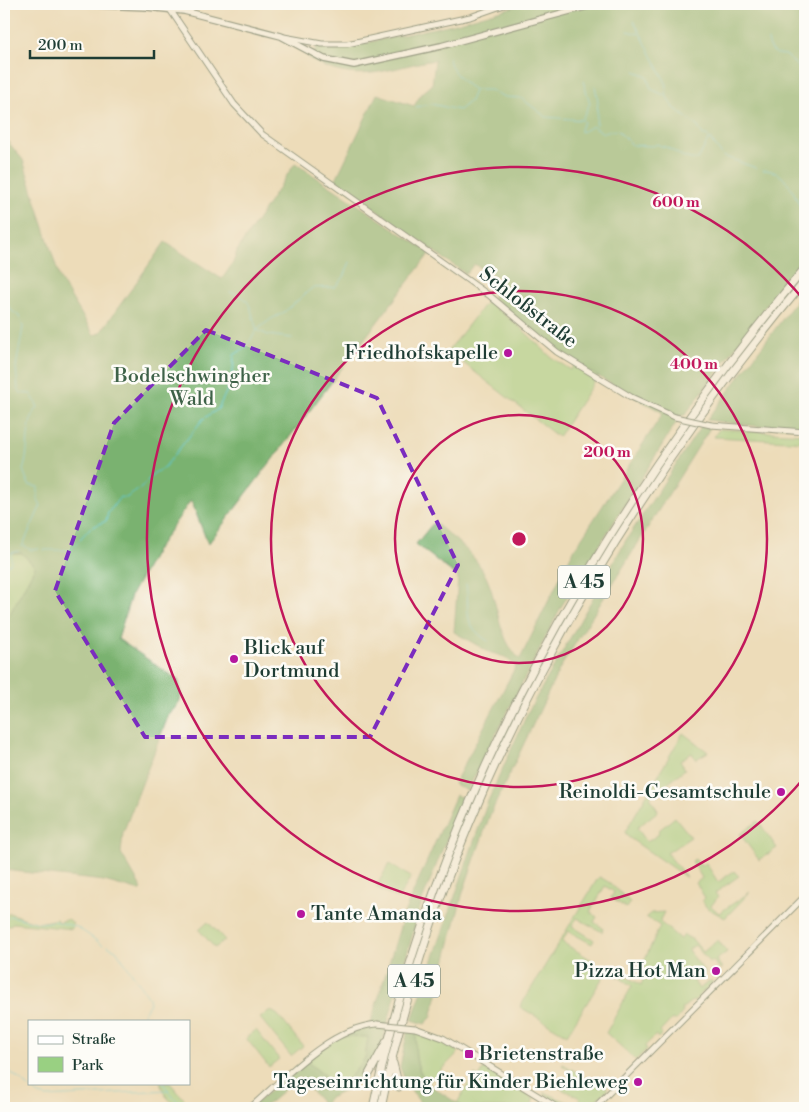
<svg xmlns="http://www.w3.org/2000/svg" width="809" height="1112" viewBox="0 0 809 1112" font-family="'Libre Bodoni',serif">
<rect width="100%" height="100%" fill="#fdfcf7"/>
<filter id="ink" filterUnits="userSpaceOnUse"><feTurbulence type="fractalNoise" baseFrequency=".02" numOctaves="2"/><feDisplacementMap in="SourceGraphic" scale="10" xChannelSelector="R" yChannelSelector="G"/><feConvolveMatrix kernelMatrix="1 2 1 2 8 2 1 2 1" color-interpolation-filters="sRGB"/></filter>
<filter id="wash" filterUnits="userSpaceOnUse"><feTurbulence type="fractalNoise" baseFrequency=".0096" numOctaves="4" result="noise"/><feDisplacementMap in="SourceGraphic" scale="20" xChannelSelector="R" yChannelSelector="G"/><feGaussianBlur stdDeviation="1.12" result="paint"/><feColorMatrix in="noise" values="0 0 0 0 0 0 0 0 0 0 0 0 0 0 0 0 0 1.4 0 .05"/><feComposite in="paint" operator="in"/></filter>
<g filter="url(#wash)">
<rect width="100%" height="100%" fill="#eddcb9"/>
<path fill="#99d082" stroke="#5c865b" d="M487,301L520,327L551,357L571,370L575,363L598,376L558,437L448,351Z
M4,428L10,469L4,477Z
M719,429L805,434V442L714,437Z
M6,553H22L35,567L4,625Z
M683,733L708,752L696,759L692,753L680,761L685,769L650,797L658,811L637,828L647,842L659,834L658,831L675,817L691,837L667,853L687,878L628,837L625,832Z
M758,821L777,848L759,860L740,834Z
M695,859L701,866L706,863L718,882L734,871L739,876L715,893L718,897L711,906L719,913L750,892L725,918L707,908L702,901L705,898L696,883L702,878L692,861Z
M389,864L411,877L398,899L376,887Z
M600,877L610,883L630,902L626,908L611,898L614,892L605,886L590,912L597,917L594,922L603,928L602,932L577,918L572,926L594,940L592,944L568,931L562,942L595,962L592,966L605,974L567,1035L520,1007L598,878Z
M664,912L660,920L661,923L680,939L684,935L693,940L703,952L718,940L727,952L716,960L722,968L721,970L713,961L710,963L695,945L688,950L705,972L694,981L699,989L711,980L713,982L693,1002L692,1001L681,1009L683,1012L675,1021L672,1019L660,1032L662,1034L658,1038L656,1035L645,1046L647,1049L636,1060L606,1033L632,986L614,974L615,970L641,985L646,973L640,970L660,926L646,917L651,913Z
M9,913L38,923L57,919L59,922L69,919L73,924L72,929L13,923L4,929V918Z
M208,922L225,940L215,948L199,930Z
M270,1010L278,1015L303,1046L291,1056L260,1018Z
M256,1030L279,1059L269,1067L246,1038Z
M417,1032L433,1038L459,1052L428,1083C415,1068 414,1051 417,1032Z
M340,1036L368,1037L365,1058L347,1081H331L305,1060Z
M563,1064L593,1082L598,1077L608,1089C590,1107 579,1112 556,1101C551,1098 546,1096 544,1092L577,1106L580,1098L559,1088L571,1075L568,1073L569,1070L562,1065Z
M484,1069L534,1099L532,1103L535,1106L533,1108H465L457,1103L474,1075L479,1077Z
M160,1083H170L192,1108H177L165,1095Z"/>
<path fill="#7ab270" stroke="#4c7852" d="M524,4H805V260L772,298L685,415L676,416L679,418L561,607L467,791L454,784L516,666L505,657L489,652L454,632L458,577L416,544L434,522C451,537 472,551 483,571C499,598 496,638 520,659L572,553L663,413L564,357L492,298L501,279L474,264L466,274L335,181L377,94L414,106L421,94L432,85L435,60C393,66 365,84 323,66C315,62 308,60 306,52H316V46L336,47L366,43L452,24Z
M4,137L23,160L60,279L94,335L100,333L165,242L222,279L233,263L237,251L295,163L430,253L208,544L191,500L155,552L131,595L118,639L178,680C183,697 182,702 169,714L123,833L121,853L142,889L140,891L104,881L4,870V625L35,567L22,553H6L4,555V477L10,468L4,428Z
M805,289V428L756,426L707,420Z
M701,426L710,428L560,668L490,815L463,892L431,1018L425,1024L412,1020L488,801L529,710L626,540Z
M456,795L463,798L422,901L377,1060L353,1087L329,1098L322,1108H318L321,1102L299,1077L263,1108H250L305,1060L331,1081H347L365,1058L368,1037L340,1036L370,1025L405,911Z
M408,1029L417,1032C409,1079 431,1086 465,1108H424L406,1083L400,1067Z"/>
<g fill="none" stroke-linecap="round" stroke-linejoin="round">
<path stroke="#5cc8d3" stroke-width="1" d="M634,21L667,85L666,95L672,106L698,127L703,135H707L723,156L756,168
M628,31L639,34
M768,40L770,49L777,54L786,55L798,67L805,68
M449,57C449,70 464,84 475,90H490L505,97L521,98L546,117L582,120L584,122L580,129L581,132L593,126L603,133L617,130L632,145L653,146L657,144C661,147 665,146 668,148C677,153 687,161 698,159L709,139
M635,71L647,76L651,89L664,95
M595,86L598,101L596,126
M416,107L431,104L459,110L470,101L474,91
M582,119L590,103L583,81
M763,170C788,169 796,199 805,217
M4,205L6,213L4,245
M805,241V240
M230,292C254,298 249,309 257,330L268,335L292,338
M4,299L12,311L19,316L23,327L16,367L18,389L21,393L31,394L38,407C23,426 31,449 23,470L29,485L38,487V500L41,505L22,547
M24,546L31,550L39,549
M44,550H70L90,528L106,521L108,513L120,497L126,498L141,488L154,473L164,468L203,419L218,409L229,386L233,371L234,355L245,348L257,330L271,319L283,313L312,288L335,287L344,277L350,262
M4,567L11,563V553L19,551
M466,584C471,611 460,623 488,641
M4,922L10,916L40,923L54,921L77,927L103,945
M107,946L116,950L149,998L150,1003L143,1014V1021
M4,1067L39,1095L47,1097L169,1090
M163,1083L173,1097L186,1108"/>
</g>
</g>
<g filter="url(#ink)">
<g fill="none" stroke-linecap="round" stroke-linejoin="round">
<g stroke="#3e5548" stroke-width="7">
<path id="tertiary" d="M169,8L234,104L262,134L490,296L557,352L631,397L675,417
M284,37L322,44H347L470,17L507,4
M711,425L805,432
M415,1028L443,1038L558,1108
M250,1108C284,1078 330,1028 377,1024
M594,1108L805,896"/>
</g>
<g stroke="#3e5548" stroke-width="8">
<path id="secondary" d="M72,4L147,7L184,11L281,36L324,59L354,65L441,46L596,4"/>
</g>
<g stroke="#3e5548" stroke-width="9">
<path id="motorway" d="M393,1063L399,1087
M369,1074L387,1041
M373,1108C436,797 603,510 805,268
M381,1108C443,804 608,517 805,281"/>
</g>
<use href="#tertiary" stroke="#fff" stroke-width="5"/>
<use href="#secondary" stroke="#fff" stroke-width="5.5"/>
<use href="#motorway" stroke="#fff" stroke-width="7"/>
<g stroke="#3e5548" stroke-width="7" stroke-linecap="butt">
<path id="tertiary-bridge" d="M675,417L711,425
M377,1024L415,1028"/>
</g>
<use href="#tertiary-bridge" stroke="#fff" stroke-width="5"/>
</g>
</g>
<path d="M0 0H809V1112H0ZM206,330L377,398L458,565L370,737H145L55,591L114,423Z" fill="#eddcb9" fill-opacity=".55" fill-rule="evenodd"/>
<path fill="none" stroke="#7b2cbf" stroke-width="4" stroke-dasharray="10 6" stroke-linejoin="round" d="M206,330L377,398L458,565L370,737H145L55,591L114,423Z"/>
<g fill="none" stroke="#c2185b" stroke-width="2.5">
<circle cx="519" cy="539" r="124"/>
<circle cx="519" cy="539" r="248"/>
<path d="M804 778A372 372 0 1 1 804 300"/>
</g>
<g fill="#b5179e" stroke="#fdfcf7" stroke-width="2">
<circle cx="508" cy="353" r="5"/>
<circle cx="234" cy="659" r="5"/>
<circle cx="781" cy="792" r="5"/>
<circle cx="301" cy="914" r="5"/>
<circle cx="716" cy="971" r="5"/>
<rect x="464" y="1049" width="10" height="10" rx="2.5"/>
<circle cx="638" cy="1082" r="5"/>
</g>
<g text-anchor="middle" dominant-baseline="central" stroke-width="5" stroke-linejoin="round" paint-order="stroke">
<g fill="#fdfcf7" stroke="#62766e" stroke-width="1">
<rect x="558" y="565.5" width="52" height="33" rx="4"/>
<rect x="388" y="964.5" width="52" height="33" rx="4"/>
</g>
<g font-size="19" font-weight="bold" fill="#1f3d34">
<text x="584" y="582">A 45</text>
<text x="414" y="981">A 45</text>
</g>
<g font-size="20" fill="#1f3d34" stroke="#fdfcf7">
<text transform="translate(528 308) rotate(38)">Schloßstraße</text>
</g>
<g font-size="20" fill="#1f3d34" stroke="#fdfcf7" text-anchor="end">
<text x="498" y="353">Friedhofskapelle</text>
<text x="244" y="648" text-anchor="start">Blick auf<tspan x="244" dy="23">Dortmund</tspan></text>
<text x="771" y="792">Reinoldi-Gesamtschule</text>
<text x="311" y="914" text-anchor="start">Tante Amanda</text>
<text x="706" y="971">Pizza Hot Man</text>
<text x="479" y="1054" text-anchor="start">Brietenstraße</text>
<text x="628" y="1082">Tageseinrichtung für Kinder Biehleweg</text>
</g>
<g font-size="20" fill="#3e6248" stroke="#fdfcf7">
<text x="192" y="376">Bodelschwingher<tspan x="192" dy="23">Wald</tspan></text>
</g>
</g>
<circle cx="519" cy="539" r="8" fill="#c2185b" stroke="#fdfcf7" stroke-width="2.5"/>
<g font-size="15" text-anchor="middle" font-weight="bold" fill="#c2185b" stroke="#fdfcf7" stroke-width="5" stroke-linejoin="round" paint-order="stroke">
<text x="676" y="207">600 m</text>
<text x="694" y="369">400 m</text>
<text x="607" y="457">200 m</text>
</g>
<rect width="809" height="1112" fill="none" stroke="#fdfcf7" stroke-width="20"/>
<rect x="28" y="1020" width="162" height="65" fill="#fdfcf7" stroke="#a4b0a9"/>
<rect x="38" y="1036" width="25" height="8" fill="#ffffff" stroke="#a4b0a9"/>
<text x="72" y="1044" font-size="15" fill="#1f3d34">Straße</text>
<rect x="38" y="1057" width="25" height="15" fill="#99d082" stroke="#a4b0a9"/>
<text x="72" y="1070" font-size="15" fill="#1f3d34">Park</text>
<path d="M30 50v8h124v-8" fill="none" stroke="#1f3d34" stroke-width="2.5"/>
<text x="38" y="50" font-size="15" fill="#1f3d34" stroke="#fdfcf7" stroke-width="4" paint-order="stroke">200 m</text>
</svg>
